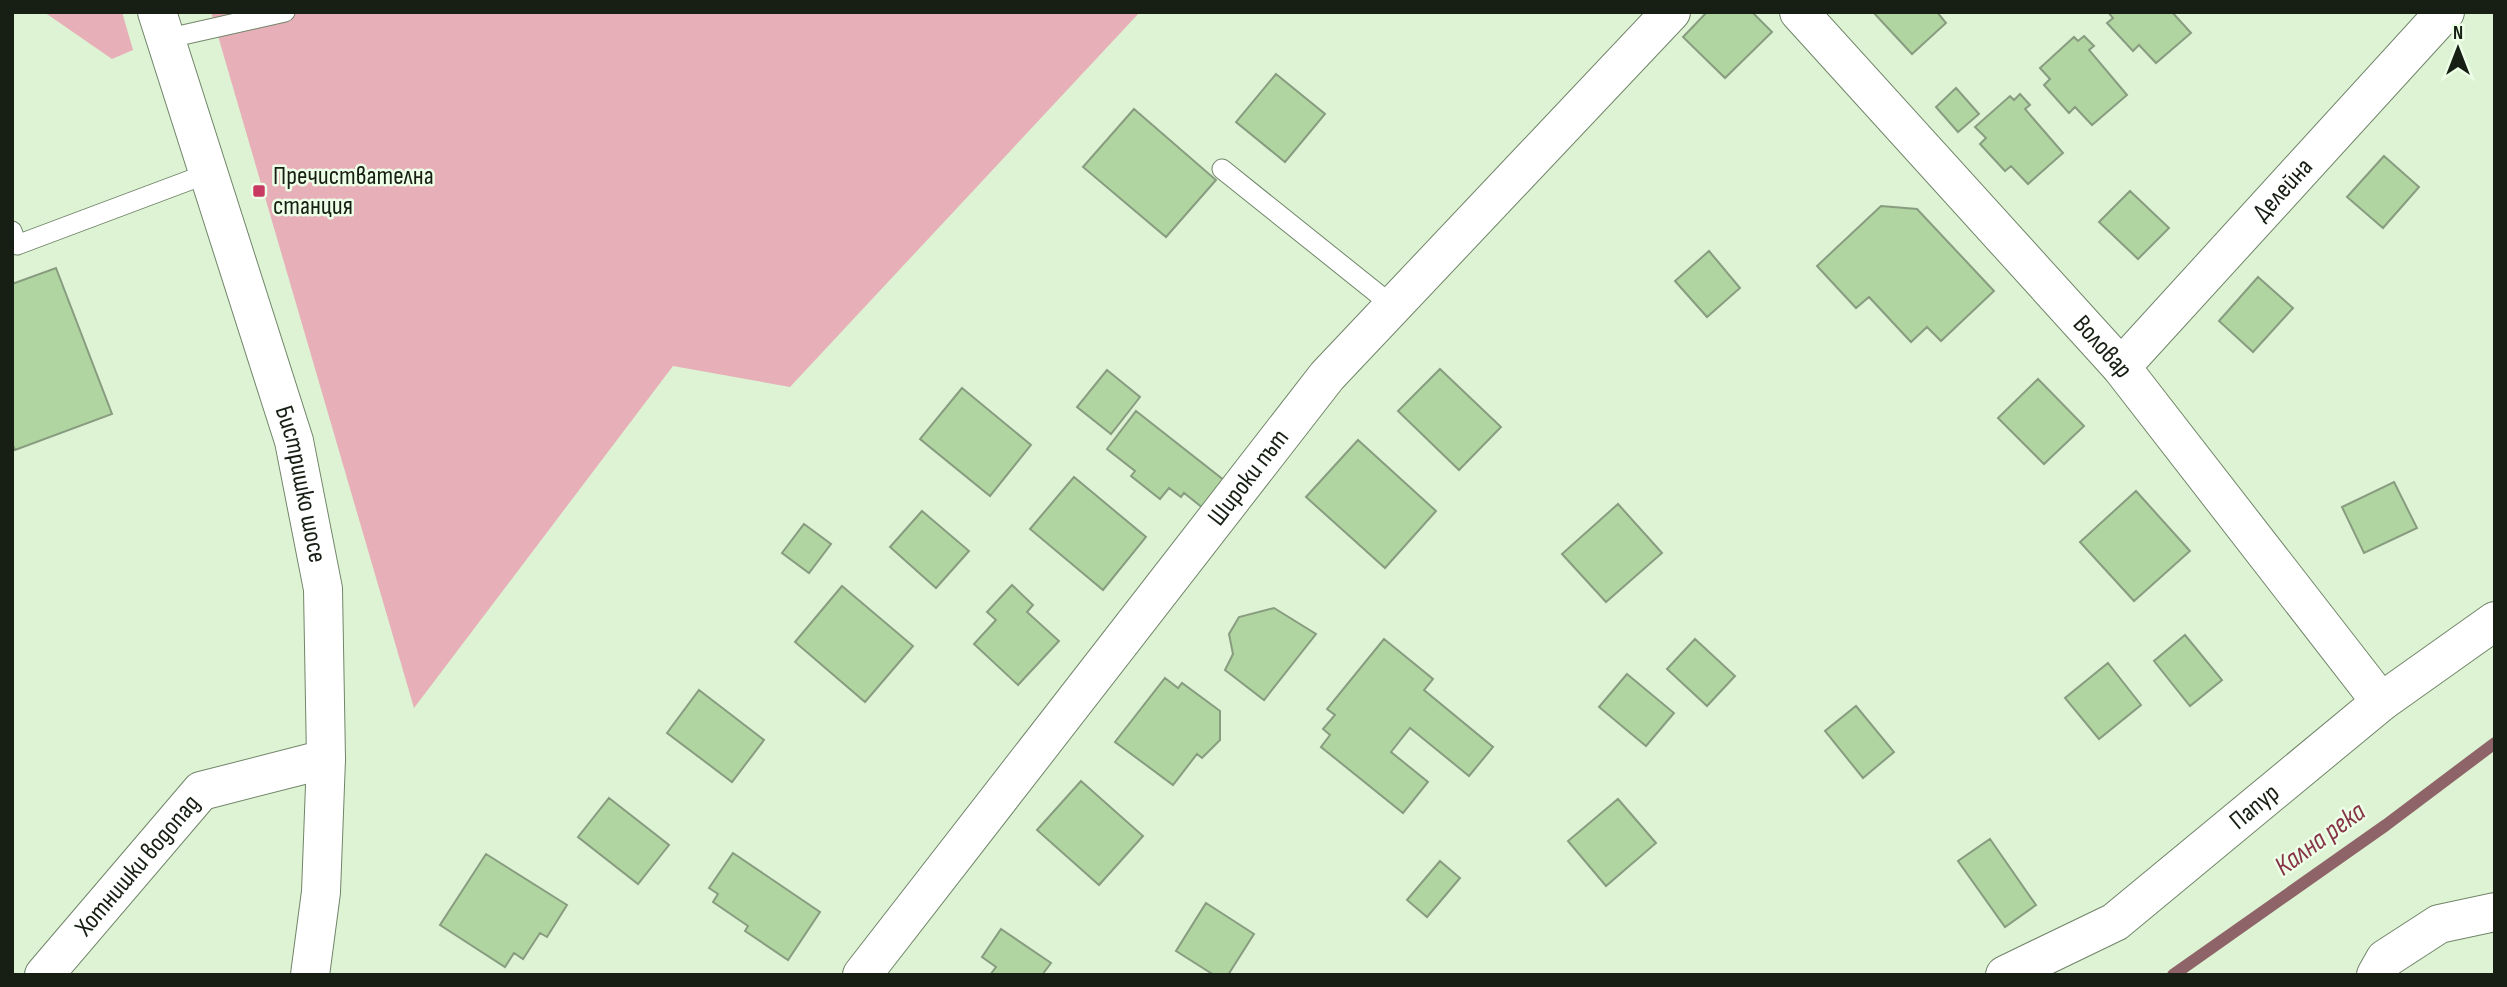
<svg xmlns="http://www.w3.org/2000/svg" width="2507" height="987" viewBox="0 0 2507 987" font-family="'Sofia Sans Condensed',sans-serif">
<rect width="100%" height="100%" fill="#ddf3d4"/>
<path fill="#e7afb8" d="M44,12H122L133,50L112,59Z
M211,12H1140L790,387L673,366L414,708Z"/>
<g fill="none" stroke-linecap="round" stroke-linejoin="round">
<path stroke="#8f6468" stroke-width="12" d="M2173,975L2386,825L2495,743"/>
</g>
<path fill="#b0d5a0" stroke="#889c80" stroke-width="2" d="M1707,12H1752L1772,32L1725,78L1683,37Z
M1873,12H1937L1946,23L1912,54Z
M2108,12H2172L2191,33L2156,63L2139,45L2133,51L2107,23L2113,18Z
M2084,36L2094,46L2089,50L2127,95L2092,125L2075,107L2069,113L2044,85L2050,79L2040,68L2074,37L2078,41Z
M1276,74L1325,114L1285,162L1236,122Z
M1956,88L1979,114L1958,132L1936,107Z
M2020,94L2030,105L2025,109L2063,153L2028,184L2011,166L2005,171L1980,144L1986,138L1975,127L2010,96L2014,100Z
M1134,109L1216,180L1166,237L1083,167Z
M2384,156L2419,187L2383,228L2347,197Z
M2130,191L2169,228L2138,259L2099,222Z
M1881,206L1917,209L1994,291L1941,341L1927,327L1911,342L1869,297L1856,308L1817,266Z
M1709,251L1740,288L1707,317L1675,281Z
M56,268L112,414L15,450L12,444V284Z
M2258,277L2293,308L2253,352L2219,321Z
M1440,369L1501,427L1459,470L1398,411Z
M1107,370L1140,397L1111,434L1077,407Z
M2038,379L2084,426L2044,464L1998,418Z
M962,388L1031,445L990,496L920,439Z
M1136,411L1225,481L1203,508L1184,493L1181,497L1169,488L1160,499L1131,476L1135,471L1107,449Z
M1358,440L1436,511L1385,568L1306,497Z
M1074,477L1146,537L1103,590L1030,529Z
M2394,482L2417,528L2364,553L2342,507Z
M2136,491L2190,551L2134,601L2080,542Z
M1618,504L1662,553L1606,602L1562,554Z
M922,511L969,551L936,588L890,547Z
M804,524L831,544L809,573L782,553Z
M1012,585L1033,605L1027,612L1059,641L1018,685L974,644L996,620L987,612Z
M842,586L913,646L865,702L795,642Z
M1274,608L1316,634L1264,700L1225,670L1233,654L1229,634L1239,617Z
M2185,635L2222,680L2190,706L2154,661Z
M1384,639L1433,679L1424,690L1493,747L1469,776L1410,728L1391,752L1428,782L1403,813L1321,747L1330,735L1323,729L1335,715L1327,709Z
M1695,639L1735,676L1707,706L1667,669Z
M2108,663L2141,705L2099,739L2065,698Z
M1627,674L1674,713L1646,746L1599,707Z
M1165,678L1178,688L1182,683L1220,711V740L1202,758L1197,754L1173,785L1115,742Z
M699,690L764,740L732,782L667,733Z
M1856,706L1894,752L1863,778L1825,731Z
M1081,781L1143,836L1099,885L1037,830Z
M609,798L669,845L638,884L578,837Z
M1618,799L1656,843L1606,886L1568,841Z
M1990,839L2036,905L2005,927L1958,861Z
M733,853L820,912L788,960L745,931L748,926L713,902L718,894L709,888Z
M486,854L567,905L547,937L540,933L523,959L514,953L505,967L440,925Z
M1440,861L1460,878L1427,917L1407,900Z
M1206,903L1254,934L1228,975H1214L1176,951Z
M1001,929L1051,963L1042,975H990L996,967L982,957Z"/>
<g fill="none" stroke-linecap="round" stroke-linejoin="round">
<g stroke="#718569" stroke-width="21">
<path id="lane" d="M165,39L285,12
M1222,169L1393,306
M12,231L17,245L209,173"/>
</g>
<g stroke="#718569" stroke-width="40">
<g id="street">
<path id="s1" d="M1799,12L2121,367L2381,702"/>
<path id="s2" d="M2121,367L2445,12"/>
<path id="s3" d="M44,975L201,791L326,759"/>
<path id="s4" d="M862,975L1327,376L1671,12"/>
<path id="s5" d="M2005,975L2115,922L2381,702L2495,621"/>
<path d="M2376,975L2385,959L2439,924L2495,912"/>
</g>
</g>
<g stroke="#718569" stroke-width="40">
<g id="secondary">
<path id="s6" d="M157,12L294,441L323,589L326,759L321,892L310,975"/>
</g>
</g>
<use href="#lane" stroke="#fff" stroke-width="19"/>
<use href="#street" stroke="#fff" stroke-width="38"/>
<use href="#secondary" stroke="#fff" stroke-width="38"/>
</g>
<rect fill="#c83a62" stroke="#edffe6" stroke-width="2.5" x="252" y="184" width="14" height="14" rx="3.5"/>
<g text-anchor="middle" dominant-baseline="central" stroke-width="5" stroke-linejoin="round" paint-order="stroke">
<g font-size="26" fill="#171f14" stroke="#edffe6" text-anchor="start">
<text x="273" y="176">Пречиствателна<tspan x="273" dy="30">станция</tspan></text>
</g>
<g font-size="26" fill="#171f14" stroke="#edffe6">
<text stroke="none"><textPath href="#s2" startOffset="240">Делейна</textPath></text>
<text stroke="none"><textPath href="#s1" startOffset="452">Воловар</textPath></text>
<text stroke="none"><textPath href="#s4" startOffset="630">Широки път</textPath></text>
<text stroke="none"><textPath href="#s6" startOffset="494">Бистришко шосе</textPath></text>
<text stroke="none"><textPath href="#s5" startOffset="303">Папур</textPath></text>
<text stroke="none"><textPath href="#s3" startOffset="144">Хотнишки водопад</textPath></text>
</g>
<g font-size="28" font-style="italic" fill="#863548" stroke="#edffe6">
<text transform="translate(2320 839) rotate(-36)">Кална река</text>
</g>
</g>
<rect width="2507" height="987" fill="none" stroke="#171f14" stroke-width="28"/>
<g transform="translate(2458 49)" stroke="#edffe6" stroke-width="5" paint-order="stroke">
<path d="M0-5L12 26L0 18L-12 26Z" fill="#171f14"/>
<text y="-10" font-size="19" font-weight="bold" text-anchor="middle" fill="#171f14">N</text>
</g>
</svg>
